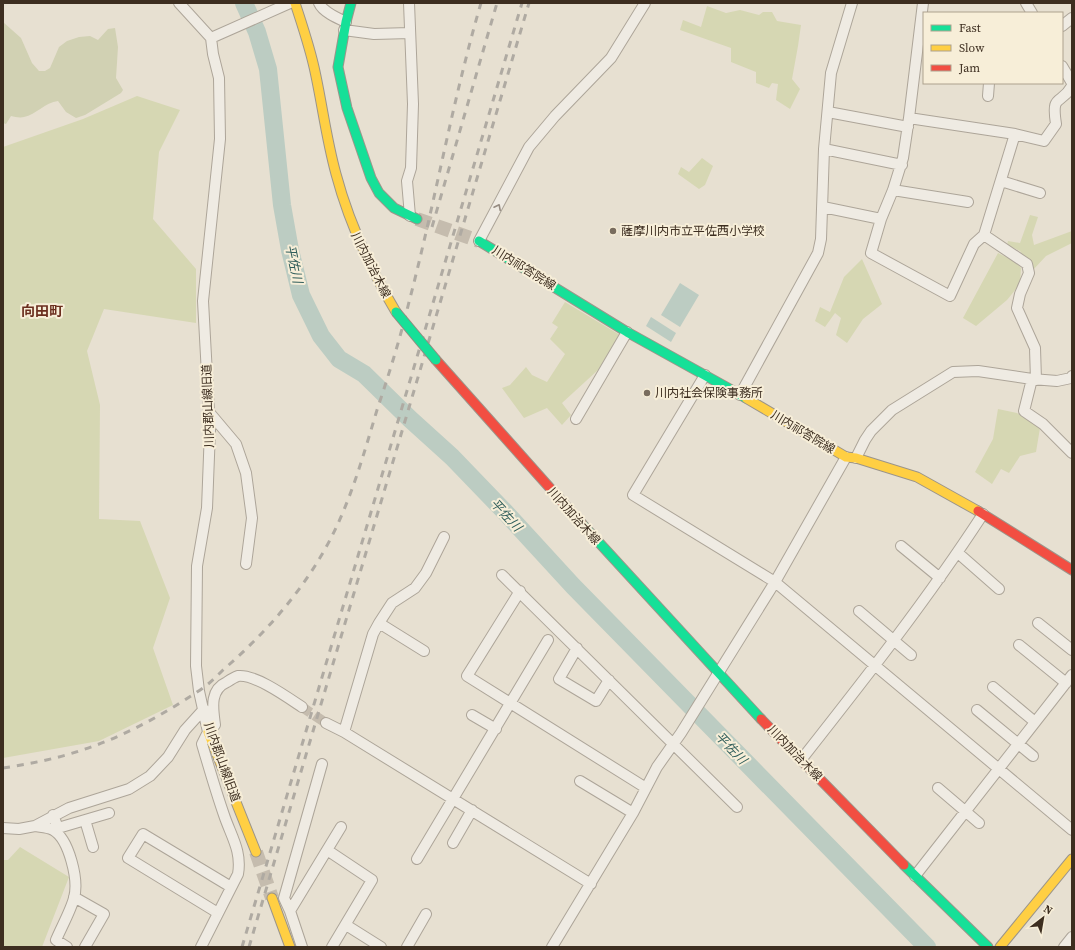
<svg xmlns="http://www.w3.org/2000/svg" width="1075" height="950" viewBox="0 0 1075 950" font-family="'Source Serif 4','Noto Sans JP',serif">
<rect width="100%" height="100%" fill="#e7e0d1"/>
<path fill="#d6d7b3" d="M707,6L726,13L740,10L759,15L763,12H772L777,21L801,25L798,46L792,79L800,89L790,109L776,100L778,84L772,83L769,88L756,83V72L731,62V48L680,30L683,20L701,27Z
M137,96L180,110L159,152L153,219L196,269V323L104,309L87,351L100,405L99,519L140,521L170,598L153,648L173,705L99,741L3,758V147L83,119Z
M702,158L713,166L705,185L699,189L678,174L681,167L689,172Z
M1030,215L1038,217L1032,235L1034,245L1072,231V243L1046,256L1033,270L1020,251L1007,245L1008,241L1020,243Z
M998,253L1016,262L1021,268L1020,284L1007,300L976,326L963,318Z
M862,259L882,304L863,319L847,343L836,335L841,318L835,313L825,327L815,321L820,307L830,312L844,277Z
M565,302L620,335L598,370L562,403L571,415L562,425L547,408L524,418L502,388L510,385L526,367L532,375L547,382L565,354L550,339L558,327L552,323Z
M998,409L1017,413L1040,428L1036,452L1020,456L1009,473L1001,469L992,484L975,472L993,439Z
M20,847L69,877L42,947H3V860H8Z"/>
<path fill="#d1d1b3" d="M3,22L21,38L32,63L39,71H45L50,68L59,47L67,41L79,37L90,36L98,40L108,29L115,28L118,47L116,78L123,90L121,93L85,115L76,118L66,112L58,101C45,102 36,115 24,117C20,118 15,117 11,116L6,124L3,123Z"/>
<path fill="#bcccc2" d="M680,283L699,295L680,327L661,315Z
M651,317L676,333L671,342L646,326Z"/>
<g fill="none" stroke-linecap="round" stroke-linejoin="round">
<path stroke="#bcccc2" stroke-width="18" d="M244,3L257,32L268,69L282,205L290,250L301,295L321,336L339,359L364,374L410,419L452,457L506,513L573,586L927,947"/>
<path stroke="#c5bcae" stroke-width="10" stroke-dasharray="10 5" stroke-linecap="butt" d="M302,707L326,723"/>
<path stroke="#c5bcae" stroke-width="14" stroke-dasharray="14 7" stroke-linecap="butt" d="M417,219L479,241
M256,852L272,898"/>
<g stroke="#ada599" stroke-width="12">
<path id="street" d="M179,3L211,38
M319,3C323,12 337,18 346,22
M409,3L413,104L411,168L407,181L410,216
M923,3L909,118L903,158L893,190L881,219L871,253L950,296L974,244L984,235L1015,134
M1026,3L1032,13
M1062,26L1072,18
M344,30L374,34L410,33
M211,38L290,3
M1062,66L1072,83
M988,96L989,83
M828,112L908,127
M909,118L1015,134L1044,141L1056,124C1051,92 1061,106 1072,86
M824,149L902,165
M1001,181L1040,193
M893,190L968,202
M823,207L881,219
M984,235L1027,264L1029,273L1020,294L1017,308L1035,348L1036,380
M479,241L529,147L555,116L611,58L645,3
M705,375L633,495L775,582L1072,830
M1032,379L1024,411L1043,424L1072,453
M740,395L818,253L821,239L824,149L831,73L852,3
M209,412L236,444L246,473L252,518L246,564
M576,419L627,332
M856,458L865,440L871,431L892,410L953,372L978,371L1032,379L1057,381L1071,378L1072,376
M901,546L940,578
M958,553L999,589
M502,575L737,807
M520,591L467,676L646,788
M859,611L911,655
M379,623L392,603L415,588L426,573L444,537
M1038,623L1072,650
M1019,645L1066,683
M577,648L559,679L596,701L609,680
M993,687L1035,722
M977,710L1033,756
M472,715L496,729
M326,723L344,732L591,884
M208,732L199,691L196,666L197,566L207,508L210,430L203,301L220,139L219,78L213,54L211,38
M344,732L373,634L379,623L424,651
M801,760C864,680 927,600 983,514
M580,781L633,813
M938,788L979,823
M53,815L58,828L109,813
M85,820L93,847
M35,826C40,827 48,827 53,830C69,839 79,880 74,898C71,910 61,928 56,940L67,947
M3,828L19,829L35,826L69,808L129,789L150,776L168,757L185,730L204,709
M453,843L472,810
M417,859L548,640
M915,876L1072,675
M74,897L104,914L85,947
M290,911L284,898L322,764
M218,913L128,858L143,834L231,887
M346,925L381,947
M201,947L238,874C242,851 231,836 224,815C216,792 209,768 202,744L208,732L215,725C213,709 209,690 227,682C230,680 235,677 238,676C255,674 287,697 302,707
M302,947L290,911L327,850
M332,947L372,880L327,850L341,827
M407,947L426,914
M552,947L633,813L657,767L681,733L775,582L846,457
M1064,947L1072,937"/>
</g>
<g stroke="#9c958a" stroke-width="11">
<path id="fast" d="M351,3L346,22L338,67L347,108L371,178L379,193L394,208L417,219
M479,241L627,332L746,398
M582,524L761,719
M904,865L988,947"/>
</g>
<g stroke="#9c958a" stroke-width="11">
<path id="slow" d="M295,3C302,24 309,45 314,67C322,102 326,138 336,174C349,223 370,268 396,312
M746,398L846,457L856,458L917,477L978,511
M208,732L256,852
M272,898L290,947
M1000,947L1072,859"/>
</g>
<g stroke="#9c958a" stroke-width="11">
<path id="jam" d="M436,360L582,524
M978,511L1072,570
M761,719L904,865"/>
</g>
<use href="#street" stroke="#efebe3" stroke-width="10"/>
<use href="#fast" stroke="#16e098" stroke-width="9"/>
<use href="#slow" stroke="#ffcf43" stroke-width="9"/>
<use href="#jam" stroke="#f24e42" stroke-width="9"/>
<path stroke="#afaaa2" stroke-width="3" stroke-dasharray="7 7" stroke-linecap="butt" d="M432,227L497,3
M3,768C29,764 55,759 79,751C121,738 161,716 197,692C207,686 215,678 223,670C261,637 295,600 321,556C348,511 362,460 377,410C389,374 400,339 409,302C435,203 452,102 481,3
M242,947L522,3
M249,947L529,3"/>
<g stroke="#928b80" stroke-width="11" stroke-linecap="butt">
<path id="fast-bridge" d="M396,312L436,360"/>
</g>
<use href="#fast-bridge" stroke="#16e098" stroke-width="9"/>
</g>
<defs><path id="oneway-chevron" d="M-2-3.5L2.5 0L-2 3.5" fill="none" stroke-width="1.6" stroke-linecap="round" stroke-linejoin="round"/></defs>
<use stroke="#968c82" href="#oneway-chevron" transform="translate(498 207) rotate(-63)"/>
<g fill="#786c5e" stroke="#f7eed8" stroke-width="1.5">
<circle cx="613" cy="231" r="4"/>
<circle cx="647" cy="393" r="4"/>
</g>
<g text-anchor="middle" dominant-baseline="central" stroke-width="4" stroke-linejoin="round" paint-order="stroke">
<g font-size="12" fill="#3d2e20" stroke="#f7eed8" text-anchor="start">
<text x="621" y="231">薩摩川内市立平佐西小学校</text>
<text x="655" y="393">川内社会保険事務所</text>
</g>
<g font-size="12" fill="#3d2e20" stroke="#f7eed8">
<text transform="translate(371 265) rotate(63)">川内加治木線</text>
<text transform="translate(524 268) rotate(32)">川内祁答院線</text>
<text transform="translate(208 406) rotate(-92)">川内郡山線旧道</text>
<text transform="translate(803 432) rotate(31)">川内祁答院線</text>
<text transform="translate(574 516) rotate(48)">川内加治木線</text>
<text transform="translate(795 753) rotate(46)">川内加治木線</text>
<text transform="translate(222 762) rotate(70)">川内郡山線旧道</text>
</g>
<g font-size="13" font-style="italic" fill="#2f5d5a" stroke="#f7eed8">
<text transform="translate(294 264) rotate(78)">平佐川</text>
<text transform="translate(506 515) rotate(47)">平佐川</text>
<text transform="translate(731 748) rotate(46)">平佐川</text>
</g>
<g font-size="14" font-weight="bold" fill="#6b2e1e" stroke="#f7eed8">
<text x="42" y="311">向田町</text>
</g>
</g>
<rect width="1075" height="950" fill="none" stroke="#3d2e20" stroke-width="8"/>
<rect x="923" y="12" width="140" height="72" fill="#f7eed8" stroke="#ada18e"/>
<rect x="931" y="25" width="20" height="6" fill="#16e098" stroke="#ada18e"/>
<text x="959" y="32" font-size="12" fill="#3d2e20">Fast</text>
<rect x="931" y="45" width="20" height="6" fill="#ffcf43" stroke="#ada18e"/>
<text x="959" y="52" font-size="12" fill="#3d2e20">Slow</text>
<rect x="931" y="65" width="20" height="6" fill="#f24e42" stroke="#ada18e"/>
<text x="959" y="72" font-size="12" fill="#3d2e20">Jam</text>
<g transform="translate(1043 918) rotate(31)" stroke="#f7eed8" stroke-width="3" paint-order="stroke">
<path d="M0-3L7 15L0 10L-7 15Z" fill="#3d2e20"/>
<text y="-6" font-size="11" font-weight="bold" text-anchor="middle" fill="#3d2e20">N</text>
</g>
</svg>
